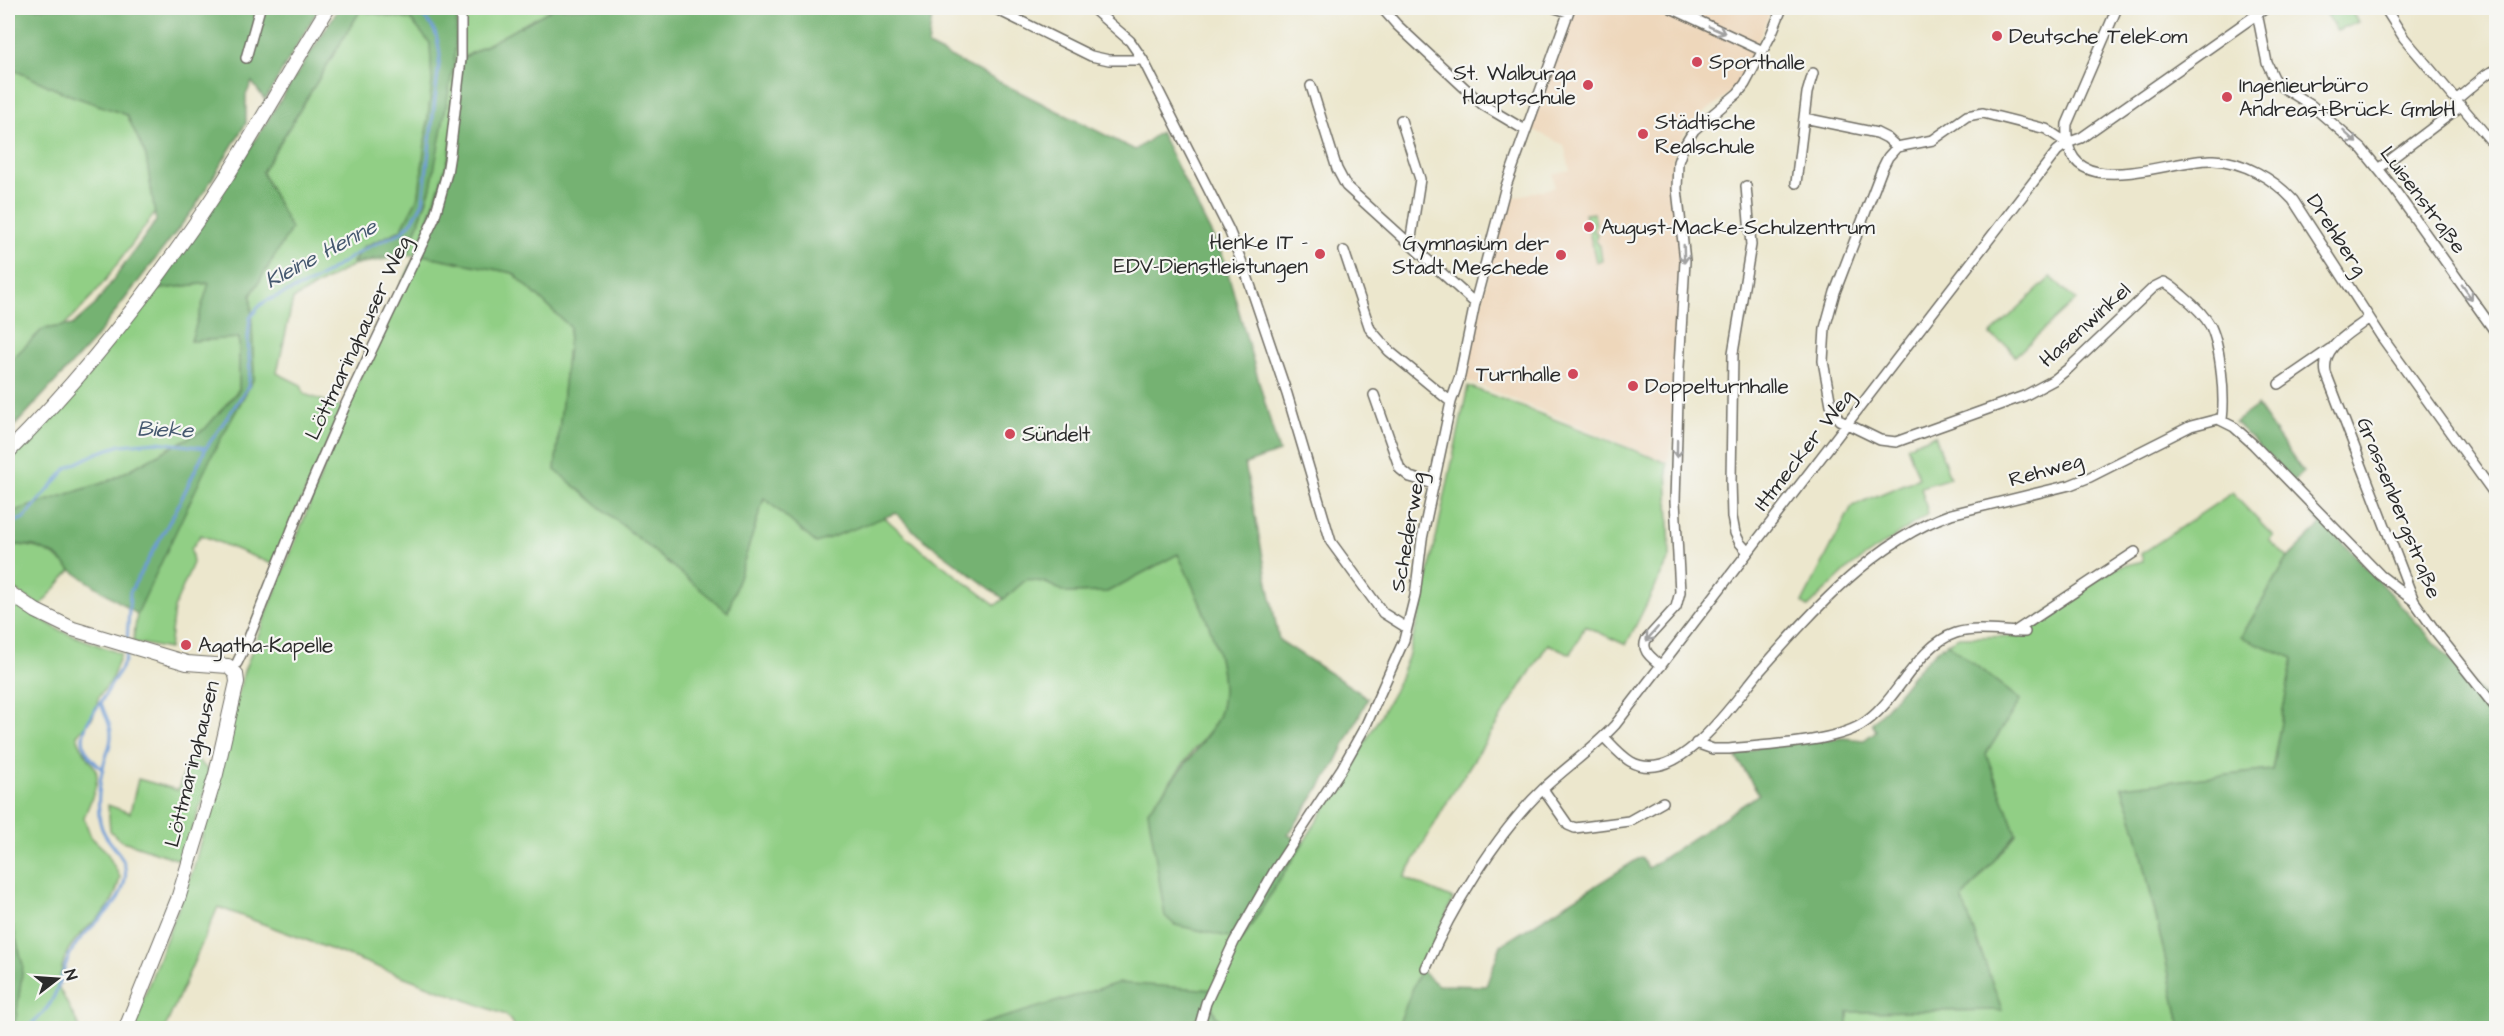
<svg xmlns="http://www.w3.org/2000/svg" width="2504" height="1036" viewBox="0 0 2504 1036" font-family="'Architects Daughter',sans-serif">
<rect width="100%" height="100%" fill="#f6f6f2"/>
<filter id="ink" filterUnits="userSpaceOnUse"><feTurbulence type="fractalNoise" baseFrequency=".0167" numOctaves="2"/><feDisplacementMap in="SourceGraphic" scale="12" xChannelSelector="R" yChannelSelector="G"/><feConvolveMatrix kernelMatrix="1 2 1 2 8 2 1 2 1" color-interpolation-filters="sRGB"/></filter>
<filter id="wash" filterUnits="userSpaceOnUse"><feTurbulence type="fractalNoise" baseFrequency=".008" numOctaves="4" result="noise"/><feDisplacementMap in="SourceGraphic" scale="24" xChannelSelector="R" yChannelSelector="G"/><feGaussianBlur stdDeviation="1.35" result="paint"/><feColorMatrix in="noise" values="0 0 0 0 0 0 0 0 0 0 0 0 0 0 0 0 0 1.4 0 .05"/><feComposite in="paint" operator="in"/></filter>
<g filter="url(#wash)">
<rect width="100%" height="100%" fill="#ece7cd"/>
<path fill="#eed7bb" d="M1576,8H1772L1745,72L1737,84L1729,94L1697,118L1686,130L1674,154L1672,180L1681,256L1672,439L1668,462L1463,379L1507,199L1555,187L1553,174L1570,170L1564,145L1530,128Z"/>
<path fill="#91cf85" stroke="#5e7d58" stroke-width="1.5" d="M447,8H554L461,59L450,154L417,254L513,273L570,327L555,470L728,611L764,498L816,543L884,517L918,547L996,605L1027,579L1046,583L1067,593L1107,592L1178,554C1197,597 1241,678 1215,723C1209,733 1200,743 1192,752C1178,772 1163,791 1148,811L1242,940L1351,767L1395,690L1408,657L1423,600L1468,386L1667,463L1670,557L1626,645L1585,626L1571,654L1548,644L1450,797L1404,878L1453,899L1397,1028H1232L1216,1017L1210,1002L979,1025L976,1028H516L506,1015L218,907L165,1028H132L194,867L244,671L369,354L416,254L353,265L293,299L277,373L301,385L304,394L344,408L272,564L201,535L191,549L193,563L174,608L169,649L133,642L137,614L177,525L212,455L254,378L251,295L291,229L262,172L360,11L411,20L430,43L432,82L419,195L401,230L363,247L353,262L409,252L431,187L457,17Z
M2322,8H2349L2358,22L2337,31Z
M8,67L64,93L127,115L146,156L155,213L104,282L82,308L63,326L43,329L8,363Z
M1594,213L1596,225L1594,231L1597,233L1596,241L1600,246L1602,261L1596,262L1585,214Z
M2051,277L2076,300L2015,356L2008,346L1990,335Z
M210,283L191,341L239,338V389L205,429L109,481L8,513V463L62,403L153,290Z
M1935,435L1950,478L1921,487L1928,514L1850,567L1808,607L1802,603L1852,506L1919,478L1907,446Z
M2232,493L2273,536L2269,540L2288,558L2241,637L2293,658L2272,770L2122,788L2137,833L2181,1028H1848V1012L2002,1010L1962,899L2016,834L1986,754L2020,700L1947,643L1959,637L2030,636V624L2115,568L2143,561L2141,554Z
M8,544C37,546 49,548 71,570L40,606L8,585Z
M8,599L59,630L121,654L111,681L99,696L93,717L77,735C80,749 88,756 95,768C102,781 88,805 84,818L91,837L106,851L120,877C111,922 88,918 69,949C62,960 61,973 58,986L80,1028H10L16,1019L23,965L8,909V746L11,742L8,735Z
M190,753L211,773L182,861L120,840L110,831L108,805L130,813L138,779L178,790Z"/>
<path fill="#74b272" stroke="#506e4e" stroke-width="1.5" d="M8,8H319L265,100L252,82L246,95V123L195,207L93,341L8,433V363L43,329L72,325L95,305L156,221L146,156L127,115L64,93L8,67Z
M339,8H447L457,17L454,63L431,187L409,252L353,263L363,247L401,230L419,195L432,82L430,43L411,20L360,11L262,172L291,229L251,295L254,378L212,455L137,614L71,570L57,556L34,546L8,544V513L109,481L205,429L239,390V338L191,341L209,283L153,290L206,217Z
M554,8H933L928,46L1135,150L1160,132L1224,259L1279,452L1245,464L1279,640L1368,698L1334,766L1288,835L1303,842L1242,940L1175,925L1165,916L1148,811C1168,784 1198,752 1215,723C1241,678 1197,597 1178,554L1107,592L1067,593L1046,583L1027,579L1004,599L918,535L896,513L816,543L764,498L728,612L555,470L570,327L513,273L417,254L450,154L461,59Z
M2257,406L2303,472L2294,482L2235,422Z
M2312,509L2496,709V1028H2181L2137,833L2122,787L2272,770L2293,658L2241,637L2288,558L2321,525L2311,513Z
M1947,643L2020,700L1986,754L2016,834L1962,899L2002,1010L1848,1012V1028H1397L1420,970L1438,985L1486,986L1501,945L1641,857L1648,868L1759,794L1736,757L1762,745L1843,738L1864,740L1876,731L1872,723C1898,698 1916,664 1947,643Z
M8,909L23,965L16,1019L10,1028H8Z
M1118,983L1215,990L1210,1002L1216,1017L1232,1028H976L979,1025Z"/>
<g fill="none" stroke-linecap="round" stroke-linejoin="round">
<path stroke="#6d9cd6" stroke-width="3" d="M8,525L24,518L67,468L97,453L121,445L157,442L206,448
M127,642L130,592L176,510L206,448L248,387L250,371L248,339L250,318L259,306L266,301L314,281L364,249L402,232L413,220L423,202L440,55C438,40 436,25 421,16C414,12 405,12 398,8
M100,703C80,732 74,745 103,770
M27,1028C36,1020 45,1013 51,1002C61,985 63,964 74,947C90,923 120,910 125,879C130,854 104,844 100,822C97,806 99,783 103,767C106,755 114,740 110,727C108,719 103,711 101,702L125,661L127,649"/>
</g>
</g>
<g filter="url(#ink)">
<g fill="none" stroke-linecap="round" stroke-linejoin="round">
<g stroke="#6f6d64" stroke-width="12">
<path id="street" d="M994,8L1091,56L1109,60H1143
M1092,8L1130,41L1143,60L1229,230L1246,273L1287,394L1331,542L1383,613L1407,628
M1382,8L1397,25L1483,105L1525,130
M1555,8L1568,12
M1671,8L1763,51
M2117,8L2067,124C2061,209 2168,158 2213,160C2243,161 2274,179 2293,200L2381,336L2496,496
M2385,8L2404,38L2496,147
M2257,13L2267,63L2274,78L2282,87L2311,105L2362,149L2391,185L2496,333
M246,58L260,8
M1311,86L1337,169L1346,186L1475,303
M2456,100L2487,74L2496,70
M1804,118L1877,133L1887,138L1897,147L1933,140L1967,116L1983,113L2046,129L2067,143
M1401,120L1420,179L1410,244
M1897,147L1888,157L1882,169L1835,292L1825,328L1823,361L1831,405L1839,420L1880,440L1896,442L2024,396L2054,380L2069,368L2154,287L2164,282C2171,285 2177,291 2183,296C2194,305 2204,314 2211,327C2221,349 2225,396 2222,420
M2378,169L2461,106
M1796,183L1807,93L1813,73
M1746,186L1751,245L1733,353L1731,480L1732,517L1735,533L1740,543L1748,552
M1344,251L1370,329L1389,351L1451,402
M2369,318C2351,333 2321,346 2326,373L2414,601L2436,632L2496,708
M2279,384L2330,349
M1374,395L1400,469L1410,477L1434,484
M2014,632L2135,552
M1661,666C1653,658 1641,652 1646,640L1676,607L1680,592L1675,501L1679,367L1685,261L1677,189L1678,162L1683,148L1694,130L1738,93L1745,84L1771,35L1782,8
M231,668L237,663L248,640L299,512L344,408L434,219L447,173L450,154L461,59V8
M1604,737C1621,755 1634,772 1661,765C1697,756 1736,700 1759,672C1812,612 1874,541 1951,514L2070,485L2090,477L2191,426L2218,419L2234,427L2254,445L2380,575L2414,601
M1696,743L1713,749H1729C1765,745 1830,743 1861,725C1897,704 1915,646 1956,633C1976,627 2004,632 2025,632
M1543,789L1568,825L1575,828L1629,821L1663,802
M1426,968C1450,910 1497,833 1543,789C1566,767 1593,749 1615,725L2057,151L2067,143L2081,138L2266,8
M1199,1028L1206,1003L1234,942L1275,870L1342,768L1366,725L1404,640L1415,596L1422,539L1451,402L1460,376L1475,303L1506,186L1570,8"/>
</g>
<g stroke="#6f6d64" stroke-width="16">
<path id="secondary" d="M8,452C90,370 162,276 225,179C261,123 293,64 328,8
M8,592L36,611L73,629L187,663L228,666L236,674L237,682L216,774L178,899L126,1028"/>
</g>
<use href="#street" stroke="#fff" stroke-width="9"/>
<use href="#secondary" stroke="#fff" stroke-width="14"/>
</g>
<defs><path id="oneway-shaft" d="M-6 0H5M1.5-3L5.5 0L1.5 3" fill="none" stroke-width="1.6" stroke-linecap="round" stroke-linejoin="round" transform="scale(1.5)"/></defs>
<g stroke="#a0a0a0">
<use href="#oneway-shaft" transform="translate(1717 30) rotate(24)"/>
<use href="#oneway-shaft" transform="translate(2350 137) rotate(43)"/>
<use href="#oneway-shaft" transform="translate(1684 254) rotate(88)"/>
<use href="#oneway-shaft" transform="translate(2467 292) rotate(55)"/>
<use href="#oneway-shaft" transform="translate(1677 449) rotate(91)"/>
<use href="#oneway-shaft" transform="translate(1652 634) rotate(131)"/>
</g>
</g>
<g fill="#d1495b" stroke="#f6f6f2" stroke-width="2">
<circle cx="1997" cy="36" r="6"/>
<circle cx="1697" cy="62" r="6"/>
<circle cx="1588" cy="85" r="6"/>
<circle cx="2227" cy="97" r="6"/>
<circle cx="1643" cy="134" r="6"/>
<circle cx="1589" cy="227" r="6"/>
<circle cx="1320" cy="254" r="6"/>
<circle cx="1561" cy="255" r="6"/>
<circle cx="1573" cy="374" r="6"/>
<circle cx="1633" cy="386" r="6"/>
<circle cx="1010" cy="434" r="6"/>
<circle cx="186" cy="645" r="6"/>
</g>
<g text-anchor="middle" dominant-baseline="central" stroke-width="4.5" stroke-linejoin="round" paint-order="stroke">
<g font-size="21" fill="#2b2b2b" stroke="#f6f6f2" text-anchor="start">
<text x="2009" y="36">Deutsche Telekom</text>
<text x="1709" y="62">Sporthalle</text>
<text x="1576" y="73" text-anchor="end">St. Walburga<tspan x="1576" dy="24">Hauptschule</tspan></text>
<text x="2239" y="85">Ingenieurbüro<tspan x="2239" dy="24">Andreas+Brück GmbH</tspan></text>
<text x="1655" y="122">Städtische<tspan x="1655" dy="24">Realschule</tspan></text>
<text x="1601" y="227">August-Macke-Schulzentrum</text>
<text x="1308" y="242" text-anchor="end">Henke IT -<tspan x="1308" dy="24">EDV-Dienstleistungen</tspan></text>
<text x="1549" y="243" text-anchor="end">Gymnasium der<tspan x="1549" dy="24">Stadt Meschede</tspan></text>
<text x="1561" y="374" text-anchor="end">Turnhalle</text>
<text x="1645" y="386">Doppelturnhalle</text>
<text x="1022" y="434">Sündelt</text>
<text x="198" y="645">Agatha-Kapelle</text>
</g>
<g font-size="21" fill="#2b2b2b" stroke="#f6f6f2">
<text transform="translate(2423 200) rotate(53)">Luisenstraße</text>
<text transform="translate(2337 235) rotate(57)">Drehberg</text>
<text transform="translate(2085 325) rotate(-42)">Hasenwinkel</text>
<text transform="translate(358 338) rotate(-65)">Löttmaringhauser Weg</text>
<text transform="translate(1804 450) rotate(-52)">Ittmecker Weg</text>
<text transform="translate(2046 470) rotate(-16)">Rehweg</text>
<text transform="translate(2399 508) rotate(68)">Grassenbergstraße</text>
<text transform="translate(1408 532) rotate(-80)">Schederweg</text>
<text transform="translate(192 764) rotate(-76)">Löttmaringhausen</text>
</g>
<g font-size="22" font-style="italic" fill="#45586f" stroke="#f6f6f2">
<text transform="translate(321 254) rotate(-28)">Kleine Henne</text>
<text transform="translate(165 430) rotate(2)">Bieke</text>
</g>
</g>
<rect width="2504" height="1036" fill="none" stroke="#f6f6f2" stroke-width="30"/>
<g transform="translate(57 979) rotate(73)" stroke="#f6f6f2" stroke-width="4.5" paint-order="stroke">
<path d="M0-4.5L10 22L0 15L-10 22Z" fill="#2b2b2b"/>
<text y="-9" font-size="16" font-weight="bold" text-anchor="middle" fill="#2b2b2b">N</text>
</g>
</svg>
